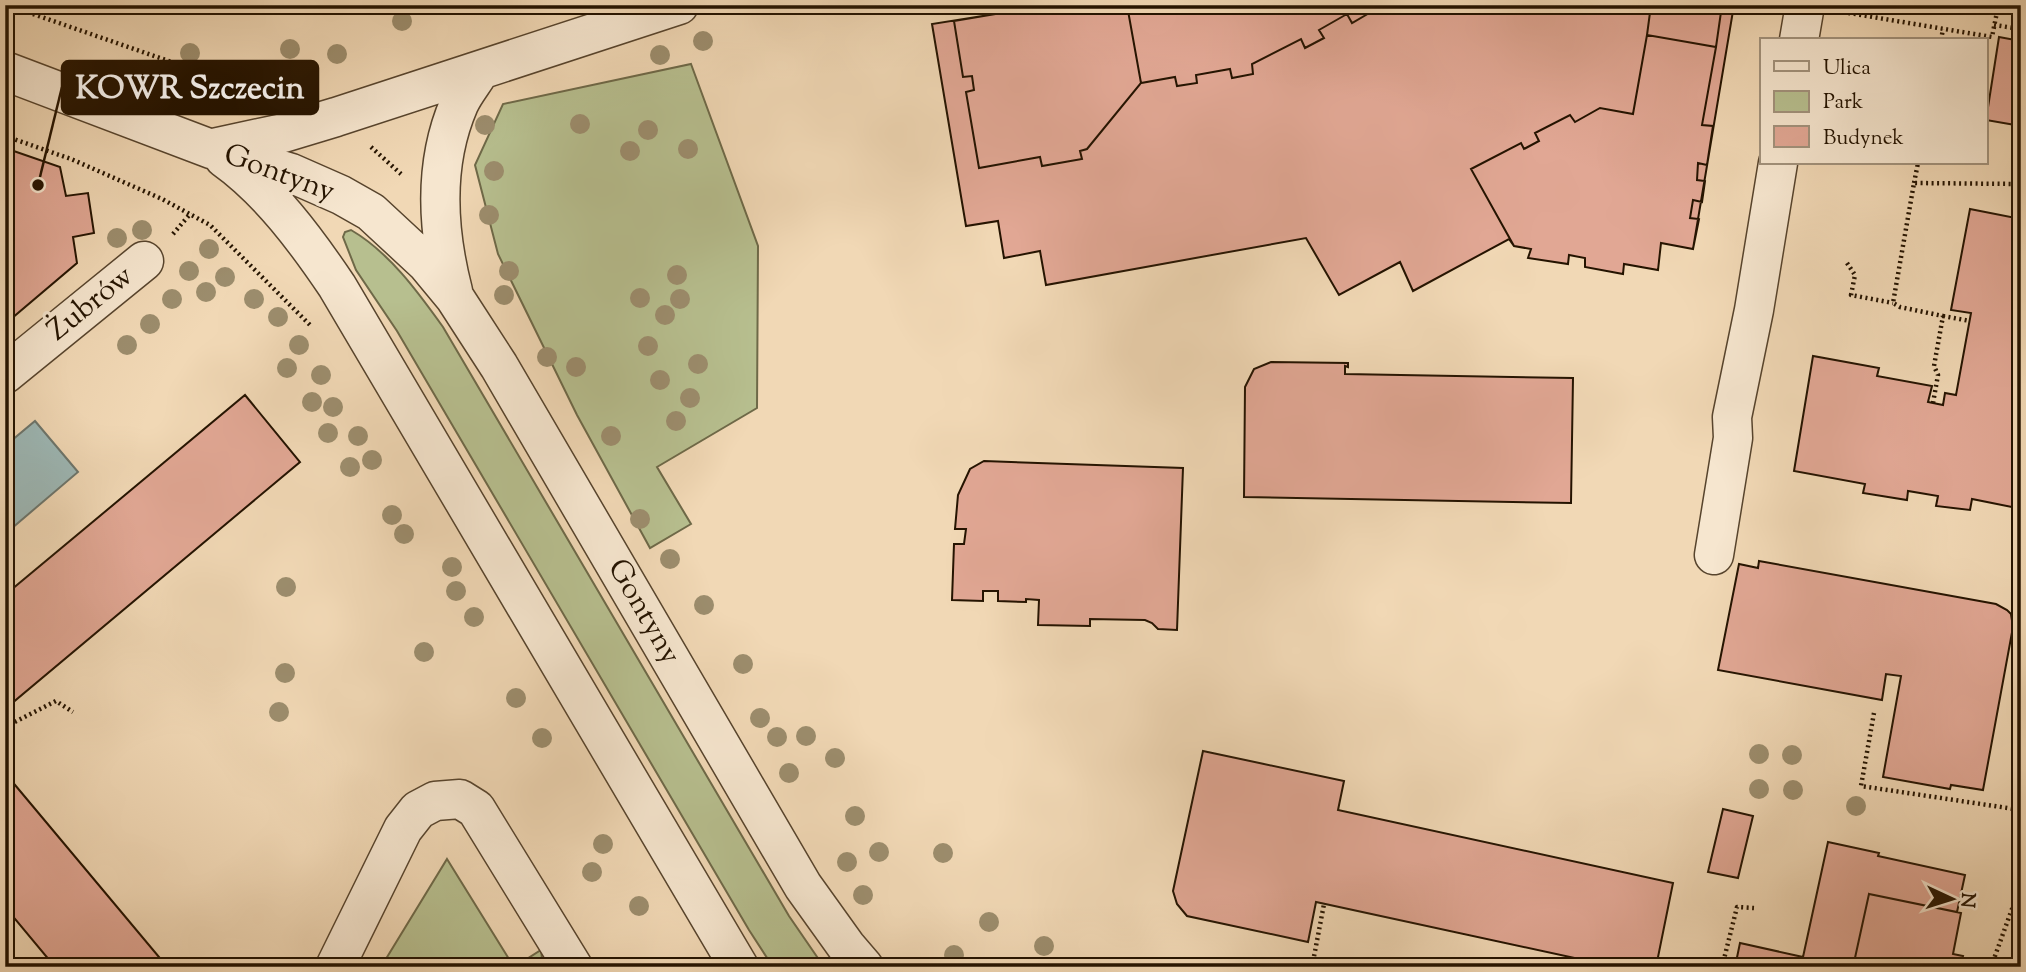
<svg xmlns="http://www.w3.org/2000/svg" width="2026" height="972" viewBox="0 0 2026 972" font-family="'Sorts Mill Goudy',serif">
<rect width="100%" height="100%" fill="#f1d8b5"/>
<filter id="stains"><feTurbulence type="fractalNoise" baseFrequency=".00286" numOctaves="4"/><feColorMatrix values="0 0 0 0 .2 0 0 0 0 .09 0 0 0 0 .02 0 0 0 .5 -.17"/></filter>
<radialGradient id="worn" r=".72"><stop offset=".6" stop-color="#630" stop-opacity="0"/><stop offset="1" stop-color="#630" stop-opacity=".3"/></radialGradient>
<path fill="#b7bf8f" stroke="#6e6948" stroke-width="2" d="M691,64L758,246L757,408L657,467L691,524L650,548L577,415L498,254L475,165L503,104Z
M351,230C389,252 418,292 443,327L789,916L824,967H773L749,930L397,331L356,270L343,237L345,232Z
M447,859L514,967L541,950L543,967H381Z"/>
<path fill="#9db8b6" stroke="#6d766d" stroke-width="2" d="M35,421L78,472L5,534V446Z"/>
<path fill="#e1a794" stroke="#241300" stroke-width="2" d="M1014,5H1127L1141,83L1087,149L1080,151L1082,159L1042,166L1040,157L979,168L966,92L974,90L972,76L963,77L954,21L1014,11Z
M1014,5H1734L1693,249L1661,243L1658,270L1624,264L1623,274L1585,267V258L1569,255L1568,264L1528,258L1531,249L1514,246L1509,239L1413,291L1400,262L1339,295L1306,238L1046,285L1040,251L1004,258L998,221L966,226L932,24L1014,11Z
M1127,5H1367L1371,12L1352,23L1347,14L1319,30L1324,38L1305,48L1301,39L1252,64L1253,74L1232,78L1230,69L1196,75L1197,83L1177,86L1175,77L1141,83Z
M1651,5H1722L1716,47L1647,35Z
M1647,35L1716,47L1702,125L1713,126L1707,165L1698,163L1697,180L1705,181L1702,202L1693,200L1690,218L1699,219L1693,249L1661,243L1658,270L1624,264L1623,274L1585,267V258L1569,255L1568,264L1528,258L1531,249L1514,246L1471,169L1521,143L1524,149L1539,141L1535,133L1570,115L1575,122L1600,108L1633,114Z
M1999,37L2021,41V126L1986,120Z
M5,148L60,167L66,196L88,193L94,233L73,237L77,263L5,324Z
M1970,209L2021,219V519L2015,518L2017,508L1972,499L1970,510L1936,506L1938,496L1908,491L1907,500L1863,493L1865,484L1794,471L1813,356L1879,368L1877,376L1932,386L1928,402L1943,405L1945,393L1956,395L1971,313L1951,310Z
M1271,362L1348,363V367L1345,366V374L1573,378L1571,503L1244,497L1245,387L1254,369Z
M245,395L300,462L5,709V595Z
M984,461L1183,468L1177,630L1158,629L1152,623L1145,620L1090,619V626L1038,625L1039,600L1026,599V602L998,601V591H983V601L952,600L954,544H964L966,529H955L958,495L970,469Z
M1759,561L1996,604L2007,610L2011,614L2013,627L1983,790L1951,785L1950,789L1883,777L1901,676L1886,674L1882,700L1718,670L1739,564L1758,568Z
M1203,751L1344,781L1338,810L1673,883L1656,967H1616L1316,902L1308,942L1187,916L1177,904L1173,891Z
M5,773L164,963L160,967H55L5,907Z
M1723,809L1753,816L1738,878L1708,872Z
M1828,842L1879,853L1878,856L1965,875L1957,912L1869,894L1853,967H1735L1740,943L1803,957Z
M1869,894L1961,913L1953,954L1963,956L1960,967H1853Z"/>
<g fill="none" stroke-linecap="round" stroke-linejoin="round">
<g stroke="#57442d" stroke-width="41">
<path id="minor" d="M1799,40L1805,5
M5,71L211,149L291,173L341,195L371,212L426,263L455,298L499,366L803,886L846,946L864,967
M213,148L283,133L336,117L679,5
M224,158C269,190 306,240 337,286L739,967
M453,291C437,229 433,164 459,104C464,93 473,82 479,72
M5,374L144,261
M1714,555L1733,438L1732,417L1754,310L1778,163
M335,967L403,829L418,810L435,801L460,799L476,809L573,967"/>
</g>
<path stroke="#241300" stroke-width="4.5" stroke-dasharray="2 3.5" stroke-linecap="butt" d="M7,5L264,94
M1843,12L1992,37L1997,12L2005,5
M1994,25L2021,29
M1941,40L1943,29
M5,136L71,159L162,199L210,225L311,326
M371,147L401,174
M1914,183L1918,163
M173,234L191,213
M1847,263L1855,275L1851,295L1893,303
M1943,316L1970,321
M1933,403L1938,375L1934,366L1943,316L1900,307L1893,303L1914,183L2021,184
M1874,713L1861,786L2021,810
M5,727L56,701L73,712
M904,959L912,967
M5,963L9,967
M1312,967L1324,904
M1722,967L1737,907L1754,908
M1991,967L2021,884
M2020,967H2021"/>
<use href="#minor" stroke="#f6e6cf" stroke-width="38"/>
</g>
<g fill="#9c8d6d">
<circle cx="402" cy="21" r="10"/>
<circle cx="703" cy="41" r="10"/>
<circle cx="290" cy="49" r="10"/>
<circle cx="190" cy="53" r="10"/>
<circle cx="337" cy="54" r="10"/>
<circle cx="660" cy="55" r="10"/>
<circle cx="580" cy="124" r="10"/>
<circle cx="485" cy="125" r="10"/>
<circle cx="648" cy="130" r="10"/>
<circle cx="688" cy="149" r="10"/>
<circle cx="630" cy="151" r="10"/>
<circle cx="494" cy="171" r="10"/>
<circle cx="489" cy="215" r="10"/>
<circle cx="142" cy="230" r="10"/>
<circle cx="117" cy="238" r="10"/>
<circle cx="209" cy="249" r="10"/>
<circle cx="189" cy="271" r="10"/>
<circle cx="509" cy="271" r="10"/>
<circle cx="677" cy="275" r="10"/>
<circle cx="225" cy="277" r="10"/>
<circle cx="206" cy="292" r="10"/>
<circle cx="504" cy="295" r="10"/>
<circle cx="640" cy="298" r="10"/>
<circle cx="172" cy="299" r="10"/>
<circle cx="254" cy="299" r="10"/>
<circle cx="680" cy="299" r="10"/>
<circle cx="665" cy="315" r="10"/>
<circle cx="278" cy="317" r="10"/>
<circle cx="150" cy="324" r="10"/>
<circle cx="127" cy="345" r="10"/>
<circle cx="299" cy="345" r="10"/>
<circle cx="648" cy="346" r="10"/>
<circle cx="547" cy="357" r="10"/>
<circle cx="698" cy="364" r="10"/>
<circle cx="576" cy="367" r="10"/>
<circle cx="287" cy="368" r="10"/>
<circle cx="321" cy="375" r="10"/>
<circle cx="660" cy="380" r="10"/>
<circle cx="690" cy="398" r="10"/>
<circle cx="312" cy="402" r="10"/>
<circle cx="333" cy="407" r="10"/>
<circle cx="676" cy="421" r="10"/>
<circle cx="328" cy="433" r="10"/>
<circle cx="358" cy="436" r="10"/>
<circle cx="611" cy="436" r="10"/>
<circle cx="372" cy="460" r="10"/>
<circle cx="350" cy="467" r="10"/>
<circle cx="392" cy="515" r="10"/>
<circle cx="640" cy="519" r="10"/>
<circle cx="404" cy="534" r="10"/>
<circle cx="670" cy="559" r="10"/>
<circle cx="452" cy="567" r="10"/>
<circle cx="286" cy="587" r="10"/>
<circle cx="456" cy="591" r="10"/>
<circle cx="704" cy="605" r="10"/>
<circle cx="474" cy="617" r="10"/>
<circle cx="424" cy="652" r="10"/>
<circle cx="743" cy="664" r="10"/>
<circle cx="285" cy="673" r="10"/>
<circle cx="516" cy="698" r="10"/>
<circle cx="279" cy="712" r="10"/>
<circle cx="760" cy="718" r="10"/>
<circle cx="806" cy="736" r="10"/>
<circle cx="777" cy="737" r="10"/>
<circle cx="542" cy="738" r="10"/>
<circle cx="1759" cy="754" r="10"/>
<circle cx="1792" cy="755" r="10"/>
<circle cx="835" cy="758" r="10"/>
<circle cx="789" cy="773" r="10"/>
<circle cx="1759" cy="789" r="10"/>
<circle cx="1793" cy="790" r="10"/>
<circle cx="1856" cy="806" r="10"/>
<circle cx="855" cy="816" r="10"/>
<circle cx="603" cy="844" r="10"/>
<circle cx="879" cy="852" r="10"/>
<circle cx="943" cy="853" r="10"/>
<circle cx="847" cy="862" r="10"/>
<circle cx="592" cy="872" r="10"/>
<circle cx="863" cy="895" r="10"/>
<circle cx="639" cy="906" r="10"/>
<circle cx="989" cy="922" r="10"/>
<circle cx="1044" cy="946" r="10"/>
<circle cx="954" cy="955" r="10"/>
</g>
<g text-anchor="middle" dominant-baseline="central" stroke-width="7" stroke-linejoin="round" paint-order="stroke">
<g font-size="30" fill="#241300" stroke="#f6e6cf">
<text transform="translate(279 174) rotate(20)">Gontyny</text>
<text transform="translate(91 304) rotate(-39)">Żubrów</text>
<text transform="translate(643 612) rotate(60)">Gontyny</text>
</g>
</g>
<path fill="none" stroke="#241300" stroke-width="2.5" d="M38 185L62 87"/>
<circle fill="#241300" stroke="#f6e6cf" stroke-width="2.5" cx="38" cy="185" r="7"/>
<rect fill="#241300" stroke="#241300" stroke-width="2.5" x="62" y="61" width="256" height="53" rx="7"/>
<g font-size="32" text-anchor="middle" font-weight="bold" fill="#fff">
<text x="190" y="98">KOWR Szczecin</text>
</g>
<rect width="2026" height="972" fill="none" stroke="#f1d8b5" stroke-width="28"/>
<rect x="7" y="7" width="2012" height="958" fill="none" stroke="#241300" stroke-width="3.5"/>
<rect x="14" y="14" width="1998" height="944" fill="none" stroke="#241300" stroke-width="2"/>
<rect x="1760" y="38" width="228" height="126" fill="#f6e6cf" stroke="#a2927c" stroke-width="2"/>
<rect x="1774" y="61" width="35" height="10" fill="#f6e6cf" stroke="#a2927c" stroke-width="2"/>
<text x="1823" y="74" font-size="21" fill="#241300">Ulica</text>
<rect x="1774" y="91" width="35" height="21" fill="#b7bf8f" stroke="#a2927c" stroke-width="2"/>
<text x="1823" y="108" font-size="21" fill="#241300">Park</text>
<rect x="1774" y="126" width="35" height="21" fill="#e1a794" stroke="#a2927c" stroke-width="2"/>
<text x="1823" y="144" font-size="21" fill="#241300">Budynek</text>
<g transform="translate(1952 899) rotate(94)" stroke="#f6e6cf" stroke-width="5" paint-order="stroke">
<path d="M0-5L12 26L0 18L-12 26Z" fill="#241300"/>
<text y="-10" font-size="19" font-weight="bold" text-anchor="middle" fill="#241300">N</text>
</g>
<rect width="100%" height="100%" filter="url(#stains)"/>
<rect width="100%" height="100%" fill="url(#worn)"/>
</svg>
